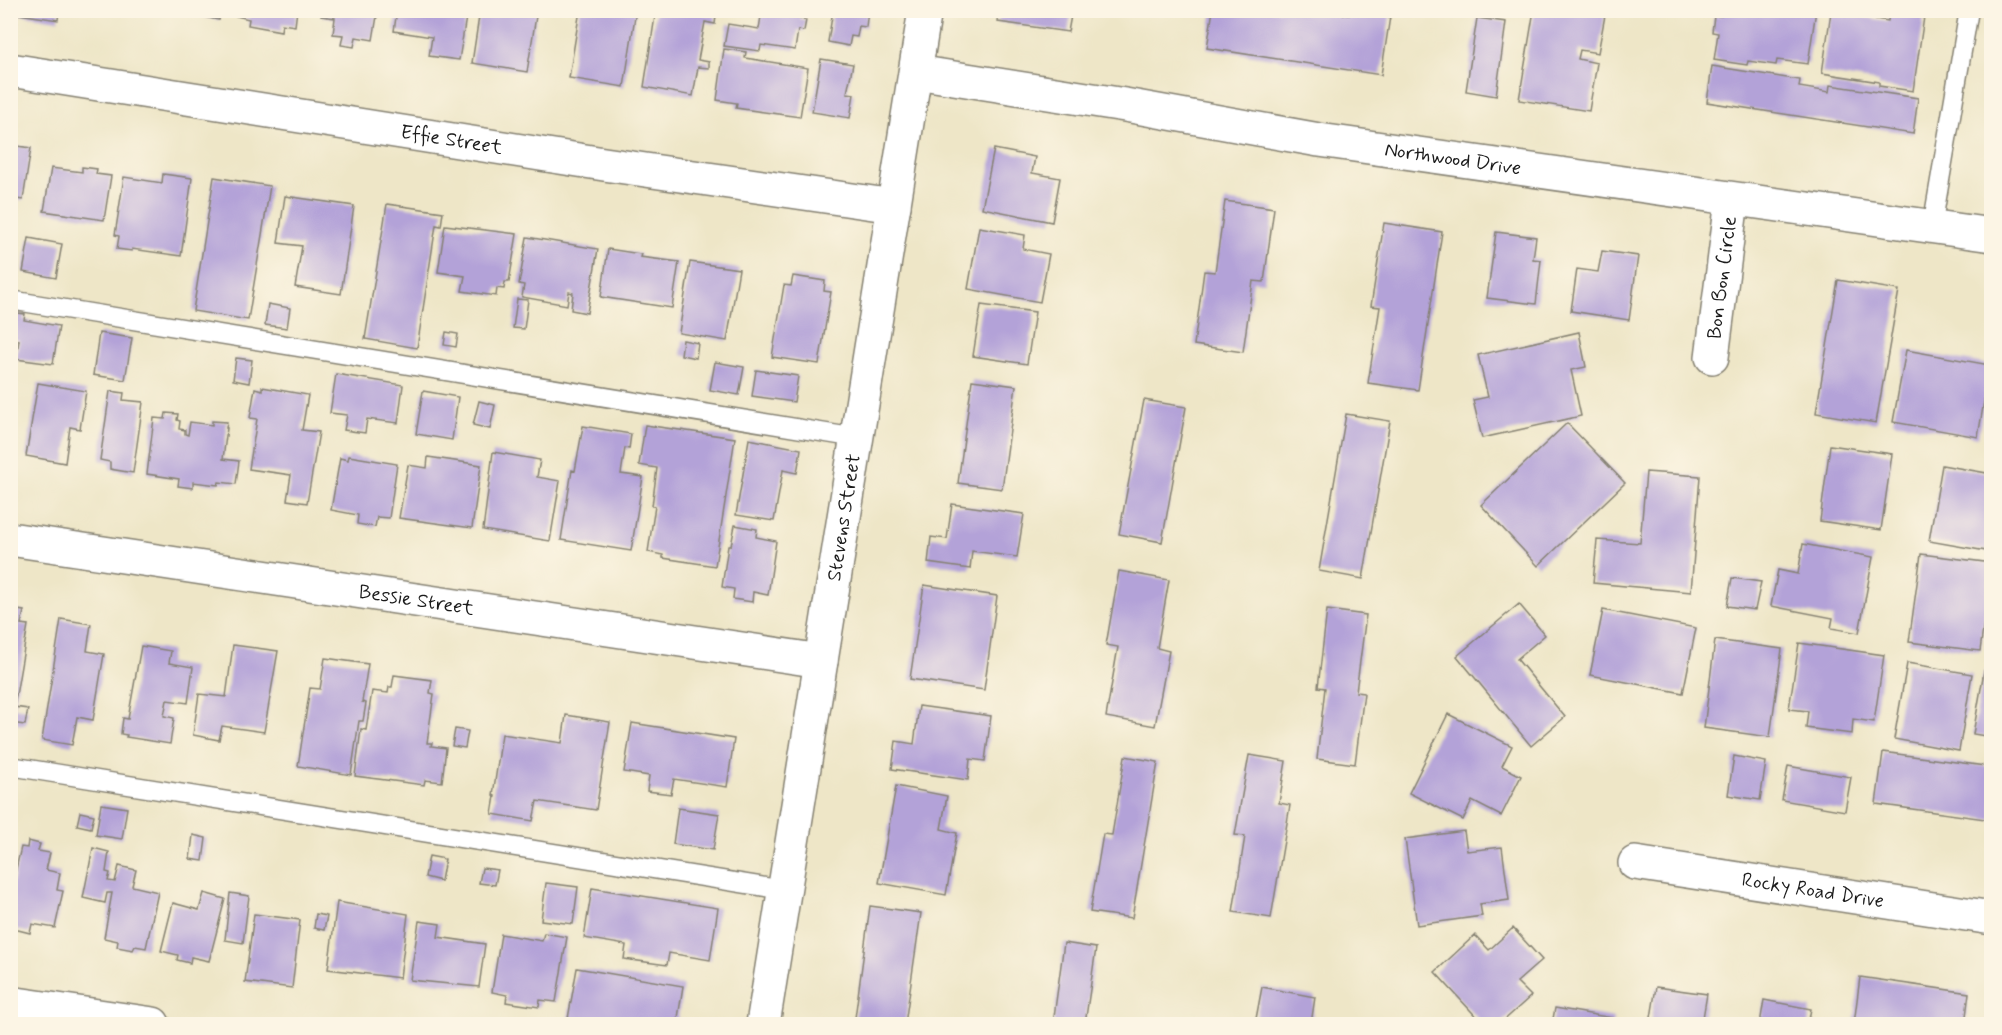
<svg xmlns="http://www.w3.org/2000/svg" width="2002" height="1035" viewBox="0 0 2002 1035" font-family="Mynerve,sans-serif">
<rect width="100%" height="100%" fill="#fcf5e5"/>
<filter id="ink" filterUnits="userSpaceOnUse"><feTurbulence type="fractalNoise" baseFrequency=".0167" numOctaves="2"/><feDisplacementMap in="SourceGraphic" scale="12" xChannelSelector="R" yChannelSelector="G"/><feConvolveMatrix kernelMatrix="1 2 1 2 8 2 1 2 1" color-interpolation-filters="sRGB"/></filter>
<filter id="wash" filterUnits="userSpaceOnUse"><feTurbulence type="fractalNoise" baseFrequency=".008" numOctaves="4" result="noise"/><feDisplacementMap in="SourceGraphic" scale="24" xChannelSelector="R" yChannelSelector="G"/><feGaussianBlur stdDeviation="1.35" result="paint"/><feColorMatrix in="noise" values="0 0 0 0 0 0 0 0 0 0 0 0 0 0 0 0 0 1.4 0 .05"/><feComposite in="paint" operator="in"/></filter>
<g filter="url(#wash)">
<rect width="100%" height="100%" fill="#eee6c7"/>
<g id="blocks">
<path fill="#b3a2d8" d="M19,10H59L58,20L19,14Z
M170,10H221L219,20Z
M237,10H297L295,26L282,24L281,31L248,25L249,19L236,16Z
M322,10H378L373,40L356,37L354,47L341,45L343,35L333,34L335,18L321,16Z
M397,10H458L457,16L466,17L459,60L429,56L432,37L394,31Z
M480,10H537L527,72L472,63Z
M580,10H636L624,87L569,78Z
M656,10H707L706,15L716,16L715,24L705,22L698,60L709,62V68L698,67L693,96L644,87Z
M762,10H801L800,19L806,20L804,31L798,30L795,50L761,45L760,51L724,46L728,24L759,29Z
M833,10H868L866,27L859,26L857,37L851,36L849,46L828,42Z
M999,10H1072L1068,32L998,22Z
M1213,10H1341L1340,14L1349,15V10H1391L1381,75L1207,48Z
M1534,10H1606L1598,53L1580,50L1578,59L1597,63L1589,111L1519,100Z
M1722,10H1816L1808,64L1777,60L1776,65L1748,61L1747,65L1714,60L1718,33L1712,32L1714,16H1721Z
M1831,12L1888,21L1889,12L1924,17L1913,91L1879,86V82L1822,73Z
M1477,18L1506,22L1496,96L1466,91Z
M724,49L746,52L745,58L808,68L800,117L736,108L737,103L717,100Z
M821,59L853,64L847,93L854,94L850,118L812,112Z
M1712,66L1800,80L1799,87L1829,92L1830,85L1918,98L1913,134L1707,102Z
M10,145L31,148L23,200L10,198Z
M994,149L1035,157L1032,173L1060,178L1052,222L982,208Z
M82,167L97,169L96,174L111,176L104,220L44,211L51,168L82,172Z
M163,174L192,178L181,256L132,249V251L117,249L119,236L115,235L124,177L162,183Z
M214,177L270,186L248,320L193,311Z
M285,196L354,206L341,294L295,287L302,246L278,243Z
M1225,201L1274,208L1264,282L1253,281L1243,352L1194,345L1204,271L1215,272Z
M387,204L443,212L441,226L436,225L417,348L365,339Z
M1384,223L1442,232L1418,390L1368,383L1380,307L1371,306Z
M445,225L517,234L509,282H505L504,289L497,288L496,296L462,291L465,276L438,272Z
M979,227L1025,235L1023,249L1049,254L1040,302L968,289Z
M1496,232L1536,237L1533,259L1541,260L1536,304L1487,298Z
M527,237L598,249L587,313L571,310L573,293L569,292L567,305L522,297L524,285L519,284Z
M29,238L62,244L56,278L23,272Z
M608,249L641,254L640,257L679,262L672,308L601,297Z
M1602,251L1638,256L1629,320L1571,311L1577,269L1598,272Z
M690,262L739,269L727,341L679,333Z
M793,276L825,281L824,291L831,292L819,364L772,357L784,285L791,286Z
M1838,280L1899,290L1876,423L1816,413Z
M517,299L528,300L524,329L513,328Z
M268,304L290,308L287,328L265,325Z
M981,305L1035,312L1027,364L973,356Z
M10,312L25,314L24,320L59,326L53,364L16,359L19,340L10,339Z
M446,332L458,334L456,347L444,345Z
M1579,332L1586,367L1571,370L1581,416L1482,438L1473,400L1488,397L1478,355Z
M99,333L132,338L125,380L93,375Z
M683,340L698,343L696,358L681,355Z
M1906,350L1990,365L1978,437L1893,422Z
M236,358L252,360L249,383L233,380Z
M715,362L744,367L739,395L710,390Z
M756,370L798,376L794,402L752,396Z
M336,374L403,385L398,423L367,419L365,433L344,430L347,415L330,413Z
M972,380L1016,386L1002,489L958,483Z
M38,383L86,391L80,429L70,427L65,463L26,456Z
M262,387L308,395L302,430L319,432L307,503L287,500L291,475L249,469L257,419L250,418L255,388L262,390Z
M110,391L124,393L123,400L143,402L133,473L110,469V462L100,460Z
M423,391L458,397L452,440L416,434Z
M1144,400L1186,407L1162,542L1119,534Z
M479,401L495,405L490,429L473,425Z
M166,413L178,414L177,420L180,421L179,429L185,430V434L188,435L190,422L212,425V421L227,422L226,428H227L223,459L239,461L236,484L219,482L218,485L193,482V488L178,486L179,479L147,474L154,418L165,419Z
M1346,414L1390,421L1363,579L1319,571Z
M1567,423L1625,483L1538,566L1481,505Z
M645,425L735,438L715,566L663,558V555L648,552L655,506H652L657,468L639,465Z
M583,426L631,434L629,449L625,448L621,474L643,477L631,551L561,540L572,470L575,471Z
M749,439L801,449L797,473L783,470L774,521L736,515Z
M1830,445L1892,454L1881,530L1820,521Z
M493,452L540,460L537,477L560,481L550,541L483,530Z
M349,456L397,464L389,518L377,517L375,527L357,524L358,515L331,510L340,458L348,460Z
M428,457L481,465L472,528L399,518L408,465L427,468Z
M1942,465L1992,474V552L1929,541Z
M1646,472L1700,476L1691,592L1593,583L1597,540L1640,543Z
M952,504L1024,514L1017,557L972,551L970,569L928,563L931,537L947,539Z
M735,525L757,529L756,537L776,541L768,595L753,592L752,602L733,599L734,589L722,587L728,546H731Z
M1803,544L1873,557L1859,633L1831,628L1833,618L1771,606L1778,570L1798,574Z
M1921,554L1992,563L1980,651L1909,642Z
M1119,571L1169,580L1157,648L1169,651L1155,726L1106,717L1118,647L1106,645Z
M1732,578L1761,582L1755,610L1727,606Z
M924,585L997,596L984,690L910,679Z
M1519,604L1545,635L1517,659L1565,717L1531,746L1457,656Z
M10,609L24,611L21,624L28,625L14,707L28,709L25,725L10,723L12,711L10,710Z
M1327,610L1366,615L1356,692L1364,693L1355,764L1317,759L1325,688L1318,687Z
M1603,610L1696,628L1683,693L1590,675Z
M61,619L91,624L87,651L104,654L93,720L77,717L72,745L42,740Z
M1715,640L1782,649L1770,737L1704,728Z
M1799,643L1884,655L1874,722L1853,719L1852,734L1806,728L1808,711L1789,709Z
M233,645L278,651L264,732L222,726L219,740L193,735L199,694L226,697Z
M141,646L171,651L169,663L193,667L188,703L167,700L164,716L174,718L170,744L126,737L127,735L121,734L123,718L128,719Z
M325,658L368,664L362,702L366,703L363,721H359L351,775L298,766L310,688L320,689Z
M1907,663L1972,674L1959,751L1894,739Z
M1984,671L1992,673V737L1973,734Z
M394,675L432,680L430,693L434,694L427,743H432L431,746L446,748L442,782L425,780L424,785L355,776L361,729L366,730L372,691L388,693L389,687H392Z
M919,706L991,716L985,761L970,759L968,780L892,769L896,741L914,744Z
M1448,714L1512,746L1502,766L1521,776L1501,816L1472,801L1463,820L1409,793Z
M566,715L610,722L596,810L537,801L533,821L492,814L495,796L493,795L502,734L562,743Z
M632,723L734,739L727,787L674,779L671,794L647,791L649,776L624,772Z
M455,729L468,731L465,748L452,746Z
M1883,752L1992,767V820L1876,804Z
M1249,755L1286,761L1279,803L1290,805L1271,918L1233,912L1245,836L1235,835Z
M1125,756L1158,762L1132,918L1090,912L1103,834L1112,835Z
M1734,756L1766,762L1760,800L1728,795Z
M1788,766L1851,777L1845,811L1782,800Z
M896,786L947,796L941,829L957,833L946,895L879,883Z
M101,804L127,808L122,839L96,835Z
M678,808L719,814L713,850L673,844Z
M80,812L94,815L91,828L77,825Z
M1464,831L1467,851L1502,847L1509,900L1480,904L1482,916L1417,925L1405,839Z
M193,835L206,838L203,861L190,859Z
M28,841L40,844L38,851L50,853L46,870L60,873L57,890L63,891L55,928L32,924L30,933L10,928V882H13L21,847L27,848Z
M93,848L109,852L106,872L110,873L108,881L115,882L119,866L136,870L132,886L158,892L146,948L135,946L133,950L117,947L118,941L104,938L112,893H107L105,903L83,898Z
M429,856L445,859L441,881L425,877Z
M482,868L498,870L495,885L479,883Z
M546,883L578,887L573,924L541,920Z
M592,888L718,908L710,960L669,953L667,965L624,959L626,945L584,938Z
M204,893L225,899L209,961L191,957L190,963L177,960L178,955L161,951L173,903L199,910Z
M230,893L249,896L243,943L225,940Z
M337,902L408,914L400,978L328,969Z
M870,906L921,913L905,1024L855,1018Z
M254,914L300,920L292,988L245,982Z
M316,914L327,916L324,930L314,928Z
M419,921L440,924L438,937L485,944L479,987L410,980Z
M1513,928L1542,960L1517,982L1531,996L1500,1024H1483L1435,972L1475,935L1489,950Z
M544,933L567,937L556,1002L540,1000L539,1007L506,1002L507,995L492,992L501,934L542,941Z
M1064,943L1096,948L1085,1024H1053Z
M577,968L683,986L677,1024H567Z
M1860,977L1969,993L1965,1024H1854Z
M1262,987L1315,997L1311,1024H1255Z
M1656,987L1707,994L1702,1024H1650Z
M1764,1000L1811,1009L1808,1024H1760Z
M1555,1008L1613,1018L1612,1024H1552Z"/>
</g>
</g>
<g filter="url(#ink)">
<use href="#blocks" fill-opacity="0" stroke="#858172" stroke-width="1.5"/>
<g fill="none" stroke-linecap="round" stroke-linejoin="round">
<g stroke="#858172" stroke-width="21">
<path id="service" d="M1932,227L1969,10
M10,300L857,438
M10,766L784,890"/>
</g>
<g stroke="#858172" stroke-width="36">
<g id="minor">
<path id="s1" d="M10,70L604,164L894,206"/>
<path id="s2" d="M916,72L1125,105L1319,140L1992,235"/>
<path id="s3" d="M1712,357L1732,200"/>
<path id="s4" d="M10,539L821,661"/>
<path id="s5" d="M1635,863L1992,918"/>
<path d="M10,1003L153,1024"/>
<path id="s6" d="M763,1024L925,10"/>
</g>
</g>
<use href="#service" stroke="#fff" stroke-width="18"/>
<use href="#minor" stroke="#fff" stroke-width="33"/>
</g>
</g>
<g text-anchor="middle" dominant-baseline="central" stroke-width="4.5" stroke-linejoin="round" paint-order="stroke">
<g font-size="20" fill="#1c1c1c" stroke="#fcf5e5">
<text stroke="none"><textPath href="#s1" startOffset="447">Effie Street</textPath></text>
<text stroke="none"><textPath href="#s2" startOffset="544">Northwood Drive</textPath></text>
<text stroke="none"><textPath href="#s3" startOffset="80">Bon Bon Circle</textPath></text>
<text stroke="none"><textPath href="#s6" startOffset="513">Stevens Street</textPath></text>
<text stroke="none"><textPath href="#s4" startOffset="411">Bessie Street</textPath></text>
<text stroke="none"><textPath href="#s5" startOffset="180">Rocky Road Drive</textPath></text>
</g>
</g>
<rect width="2002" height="1035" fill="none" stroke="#fcf5e5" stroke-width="36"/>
</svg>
